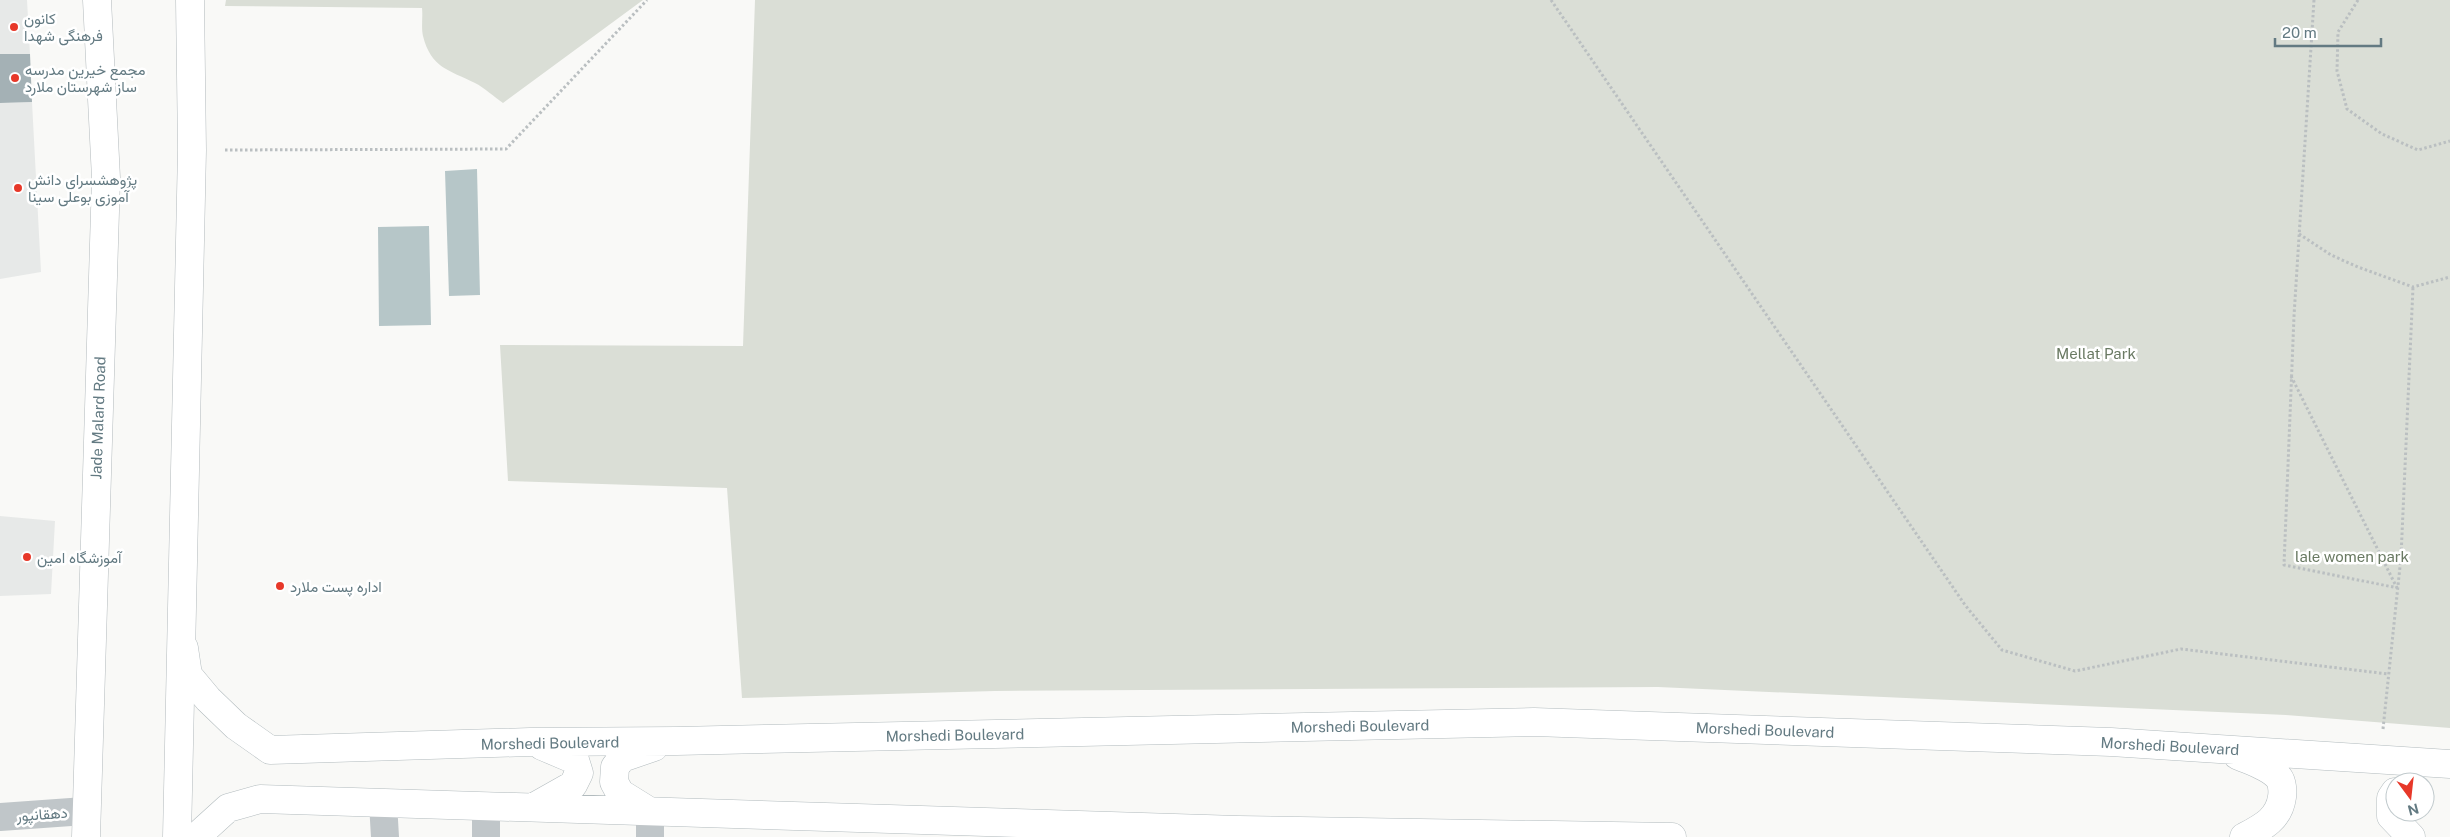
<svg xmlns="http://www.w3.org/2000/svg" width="2450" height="837" viewBox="0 0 2450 837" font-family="'Public Sans',Vazirmatn,sans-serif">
<rect width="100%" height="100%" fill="#f9f9f7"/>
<path fill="#e7e9e8" d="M0,0H27L30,54H0Z
M32,102L41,272L0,279V103Z
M0,516L55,521L51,594L0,596Z"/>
<path fill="#daded6" d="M226,0H643L503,103C494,97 485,88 475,83C449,70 431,68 423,36C421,27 423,17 422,8L225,6Z
M755,0H2450V728L2286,715L1658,687L995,691L742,698L727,488L508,481L500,345L743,346Z"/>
<path fill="#b6c6c8" d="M477,169L480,295L449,296L445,171Z
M429,226L431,325L379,326L378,227Z"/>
<path fill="#a4b1b5" d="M0,54H30L32,102L0,103Z"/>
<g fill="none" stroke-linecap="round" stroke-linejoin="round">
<g stroke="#b2bbbe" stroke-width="29">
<path id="secondary" d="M184,648L188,675L208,699L236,726L270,750L530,742L677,741L1534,722L2111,742L2450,764
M2237,755C2250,761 2269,766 2279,778C2282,782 2283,791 2282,797C2279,819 2263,827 2244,837
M2395,792L2391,798V816L2411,837
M534,807L573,785L579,773L575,760L542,746
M649,811L620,793L614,782L615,767L622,758L654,747
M196,837L228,808L260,799L1238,830L1672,837"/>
</g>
<g stroke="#b3babd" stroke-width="29">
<path id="primary" d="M86,837L106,178L97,0
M177,837L192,150L190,0"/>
</g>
<path stroke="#babfc1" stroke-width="3" stroke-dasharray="2.5 2.5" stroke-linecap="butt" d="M1551,0L1965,605L2002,650L2075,671L2181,649L2388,674
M2314,0L2294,316L2284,565L2398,588
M2358,0L2338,32L2337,71L2347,109L2382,134L2418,150L2450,141
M225,150L506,149L647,0
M2299,234L2331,255L2358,267L2413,287L2450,277
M2291,376L2397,588
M2383,729L2401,557L2413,287"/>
<path stroke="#c0c6c9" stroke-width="28" d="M383,803L385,837
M486,806V837
M650,811V837
M0,817L85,811"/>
<use href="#secondary" stroke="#fff" stroke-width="28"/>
<use href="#primary" stroke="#fff" stroke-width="28"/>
</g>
<g fill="#e73829" stroke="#fff" stroke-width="2">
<circle cx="14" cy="27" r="5"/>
<circle cx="15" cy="78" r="5"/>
<circle cx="18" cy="188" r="5"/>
<circle cx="27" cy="557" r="5"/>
<circle cx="280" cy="586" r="5"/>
</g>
<g text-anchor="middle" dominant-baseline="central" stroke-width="5" stroke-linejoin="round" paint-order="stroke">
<g font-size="15" fill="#637a82" stroke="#fff" text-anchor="start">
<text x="24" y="18">کانون<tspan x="24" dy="17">فرهنگی شهدا</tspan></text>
<text x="25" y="69">مجمع خیرین مدرسه<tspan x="25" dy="17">ساز شهرستان ملارد</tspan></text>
<text x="28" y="179">پژوهشسرای دانش<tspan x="28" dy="17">آموزی بوعلی سینا</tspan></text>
<text x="37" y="557">آموزشگاه امین</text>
<text x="290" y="586">اداره پست ملارد</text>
</g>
<g font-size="15" fill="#6a7a63" stroke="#fff">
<text x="2096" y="353">Mellat Park</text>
<text x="2352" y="556">lale women park</text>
</g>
<g font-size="15" fill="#637a82" stroke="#fff">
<text transform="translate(98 418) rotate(-88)">Jade Malard Road</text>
<text transform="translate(1360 726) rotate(-1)">Morshedi Boulevard</text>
<text transform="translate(1765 730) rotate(2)">Morshedi Boulevard</text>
<text transform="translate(955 735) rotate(-1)">Morshedi Boulevard</text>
<text transform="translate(550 743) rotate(-1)">Morshedi Boulevard</text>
<text transform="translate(2170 746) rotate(3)">Morshedi Boulevard</text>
<text transform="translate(42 814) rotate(-4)">دهقانپور</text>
</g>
</g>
<g transform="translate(2410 797) rotate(165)"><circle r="24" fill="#ffffff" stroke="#c1cacd"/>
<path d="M0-4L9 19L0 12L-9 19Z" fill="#e73829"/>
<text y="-8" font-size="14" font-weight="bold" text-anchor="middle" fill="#637a82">N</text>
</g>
<path d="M2275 38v8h106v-8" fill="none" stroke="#637a82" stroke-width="2.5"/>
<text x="2282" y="38" font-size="15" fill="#637a82" stroke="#ffffff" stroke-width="4" paint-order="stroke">20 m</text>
</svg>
